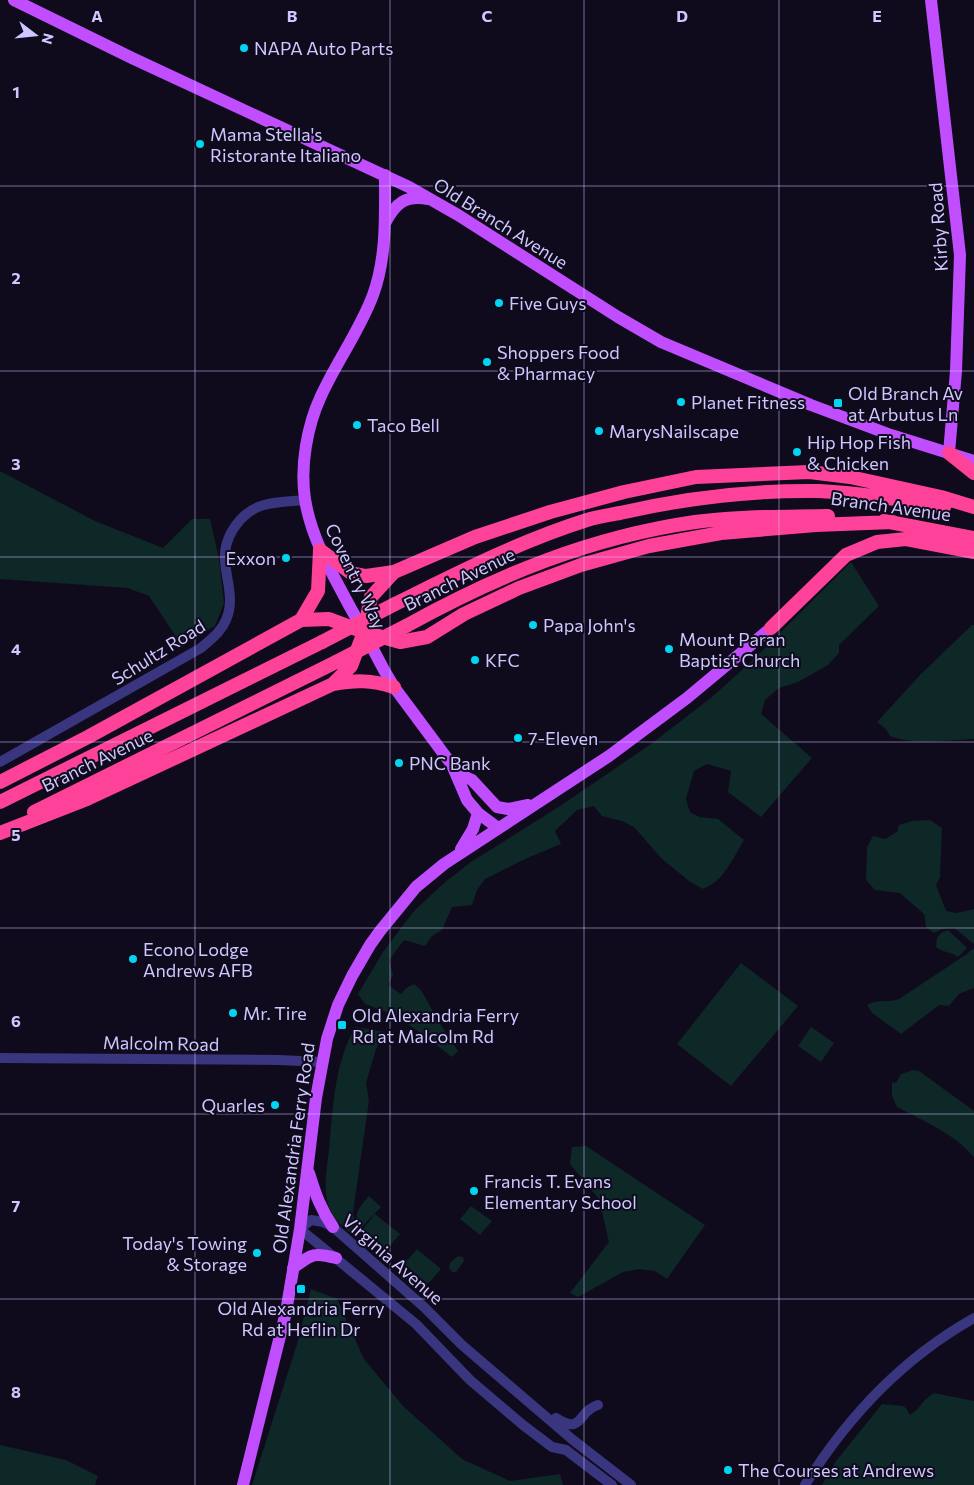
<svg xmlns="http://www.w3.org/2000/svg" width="974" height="1485" viewBox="0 0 974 1485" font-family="Commissioner,sans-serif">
<rect width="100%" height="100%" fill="#0f0b1d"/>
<path fill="#0e2727" d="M0,471L95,521L163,548L192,519H210L219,559L224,603L215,626L181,644L149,596L128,588L0,579Z
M851,562L879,606L839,645V653L828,665L798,682L779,688L765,700L761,714L812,758L761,817L728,792L731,771L707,764L694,771L686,799L690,812L699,817L718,819L744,840C733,858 724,881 703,889L689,881L661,858L634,827L622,821L602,816L594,806L577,810L555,831L561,844L525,859L485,879L477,890L472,905L452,907L442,930L432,936L425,946L404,940L389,960L393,975L388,985L401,994L406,988L414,984L421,990L439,1022L458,1051L452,1057L399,1017L365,1004L358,994L383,952L414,911L444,883L471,862L563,804L651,744L712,697L753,660Z
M972,625H974V739C947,740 916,746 890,736L886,729L877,722L920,675Z
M930,820L942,828L940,877L936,885L946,911L957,913L974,909V944L954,928L942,929L934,933L926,927L924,914L900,893L875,890L866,880L867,847L873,836L885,839L897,832L899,825L912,821Z
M948,930L967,948L958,957C950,951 943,953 936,947L937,938L941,933Z
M974,948V988L959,994L949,1006L939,1005L901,1034L872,1013L867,1005C876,999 889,1003 899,999L967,954Z
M741,963L798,1006L731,1086L677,1044Z
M355,1027L385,1032L376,1049L366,1083L369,1101L353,1212L356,1232L355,1235C343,1229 331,1217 328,1204C323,1187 327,1167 329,1150C333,1107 334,1065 355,1027Z
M811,1027L834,1043L821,1062L798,1046Z
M913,1070L919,1071L974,1111V1157C952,1132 925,1122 897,1107L892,1096V1082L896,1083L901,1074Z
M586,1146L705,1225L667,1279L655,1271L639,1269L623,1272L578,1297L570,1293L609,1242L599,1199L570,1164L572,1147Z
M369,1196L381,1207L360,1229C352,1214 359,1208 369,1196Z
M471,1206L492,1221L480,1235L460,1219Z
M375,1214L400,1234L386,1250L362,1230Z
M417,1249L441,1269L428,1284L404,1264Z
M458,1256L463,1257L464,1261L456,1272H452L449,1268L450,1263Z
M311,1289L337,1299L364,1359L403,1406L462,1459L510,1481L560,1474L563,1485H252L297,1344Z
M934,1393L974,1401V1485H822L836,1461L882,1404L903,1406L906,1408L910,1415C920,1409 923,1399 934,1393Z
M0,1445L66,1460L98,1476L95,1485H0Z"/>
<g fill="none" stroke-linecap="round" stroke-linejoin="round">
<path stroke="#39357e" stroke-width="10" d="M0,762L201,648C211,639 221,632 226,620C235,600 226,580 225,560C224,549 227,540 232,531C251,500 273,503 305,500
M0,1058L279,1060L322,1062
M556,1418C583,1436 578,1410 598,1405
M612,1485L566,1450L552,1447L523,1425L470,1380L416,1324L300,1229L311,1220L323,1222L333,1227L424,1307L462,1345L573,1440L631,1485
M805,1485C848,1416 903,1358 974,1318"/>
<path stroke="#c04eff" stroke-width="12" d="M14,0L132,58L409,187L458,215L618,317L661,342L811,405L891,435L974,461
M931,0L960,255L956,371L949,453
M385,175C385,214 387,257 373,295C360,330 337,361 321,396C307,426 300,466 305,499C311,538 332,573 350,607C362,628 373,649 384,670L394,687L452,765L467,800L478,813L498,828
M385,223C396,203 405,195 428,199
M456,773L472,780L497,807L508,809L528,805
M461,849L473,829L478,813
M309,1173C315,1193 321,1210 333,1227
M293,1268C312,1254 313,1252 336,1258
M243,1485L286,1312L300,1229L316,1098L327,1039L338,1005L352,976L370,945L380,931L416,887L444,864L609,756L687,698L771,628"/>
<path stroke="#ff4299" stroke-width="14" d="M949,453L974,473
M884,521L974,538
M320,550L351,573L366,576L394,572L475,537L550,512L624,492L696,477L809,472L850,477L941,497L974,507
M395,604C458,573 520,541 587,520C597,517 609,515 620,513C685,498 752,490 819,491C861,493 903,500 944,507
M301,620L318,591L320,550
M406,626C498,575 591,537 695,522C739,516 783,517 828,516
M771,628L846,555L877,542L906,539L974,552
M333,684L351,666L364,632L371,597L394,572
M0,782L88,737L301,620L329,619L364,632L400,642L427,637L464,614L519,588L581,565L649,546L721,533L816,525L893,522
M0,802L322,642
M34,812L336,662
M0,833L87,799L333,684C356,680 371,680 394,687"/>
<path stroke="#ff4299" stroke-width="14" d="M322,642L395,604
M336,662L406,626"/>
</g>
<path fill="none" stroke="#cfc7ff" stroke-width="1" stroke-opacity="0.55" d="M195,0V1485M390,0V1485M584,0V1485M779,0V1485M0,186H974M0,371H974M0,557H974M0,742H974M0,928H974M0,1114H974M0,1299H974"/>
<g fill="#00d6f2" stroke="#0f0b1d" stroke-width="2">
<circle cx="244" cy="48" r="5"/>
<circle cx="200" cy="144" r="5"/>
<circle cx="499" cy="303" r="5"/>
<circle cx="487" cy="362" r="5"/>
<circle cx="681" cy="402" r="5"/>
<rect x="833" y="398" width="10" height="10" rx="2.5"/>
<circle cx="357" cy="425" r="5"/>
<circle cx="599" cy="431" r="5"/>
<circle cx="797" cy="452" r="5"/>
<circle cx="286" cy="558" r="5"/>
<circle cx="533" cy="625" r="5"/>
<circle cx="669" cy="649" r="5"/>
<circle cx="475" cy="660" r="5"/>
<circle cx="518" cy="738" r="5"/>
<circle cx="399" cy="763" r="5"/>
<circle cx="133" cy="959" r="5"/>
<circle cx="233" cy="1013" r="5"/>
<rect x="337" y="1020" width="10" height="10" rx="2.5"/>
<circle cx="275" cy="1105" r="5"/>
<circle cx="474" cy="1191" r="5"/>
<circle cx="257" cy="1253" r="5"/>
<rect x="296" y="1284" width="10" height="10" rx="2.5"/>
<circle cx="728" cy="1470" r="5"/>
</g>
<g text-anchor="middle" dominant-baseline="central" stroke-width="4" stroke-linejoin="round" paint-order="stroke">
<g font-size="18" fill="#cfc7ff" stroke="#0f0b1d" text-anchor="start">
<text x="254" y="48">NAPA Auto Parts</text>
<text x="210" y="134">Mama Stella's<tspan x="210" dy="21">Ristorante Italiano</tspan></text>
<text x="509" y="303">Five Guys</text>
<text x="497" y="352">Shoppers Food<tspan x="497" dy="21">&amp; Pharmacy</tspan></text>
<text x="848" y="393">Old Branch Av<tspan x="848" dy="21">at Arbutus Ln</tspan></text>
<text x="691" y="402">Planet Fitness</text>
<text x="367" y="425">Taco Bell</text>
<text x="609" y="431">MarysNailscape</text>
<text x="807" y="442">Hip Hop Fish<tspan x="807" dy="21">&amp; Chicken</tspan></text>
<text x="276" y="558" text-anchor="end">Exxon</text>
<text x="543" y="625">Papa John's</text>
<text x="679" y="639">Mount Paran<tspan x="679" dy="21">Baptist Church</tspan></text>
<text x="485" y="660">KFC</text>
<text x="528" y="738">7-Eleven</text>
<text x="409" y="763">PNC Bank</text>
<text x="143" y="949">Econo Lodge<tspan x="143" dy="21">Andrews AFB</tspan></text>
<text x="243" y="1013">Mr. Tire</text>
<text x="352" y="1015">Old Alexandria Ferry<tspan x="352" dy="21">Rd at Malcolm Rd</tspan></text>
<text x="265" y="1105" text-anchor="end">Quarles</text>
<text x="484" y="1181">Francis T. Evans<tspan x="484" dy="21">Elementary School</tspan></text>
<text x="247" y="1243" text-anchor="end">Today's Towing<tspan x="247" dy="21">&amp; Storage</tspan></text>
<text x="301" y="1308" text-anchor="middle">Old Alexandria Ferry<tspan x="301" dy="21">Rd at Heflin Dr</tspan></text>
<text x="738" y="1470">The Courses at Andrews</text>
</g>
<g font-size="18" fill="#cfc7ff" stroke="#0f0b1d">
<text transform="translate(501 223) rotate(32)">Old Branch Avenue</text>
<text transform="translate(938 227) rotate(-94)">Kirby Road</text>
<text transform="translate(891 506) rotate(8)">Branch Avenue</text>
<text transform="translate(356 576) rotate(64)">Coventry Way</text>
<text transform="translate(459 579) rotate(-26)">Branch Avenue</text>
<text transform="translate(158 652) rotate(-32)">Schultz Road</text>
<text transform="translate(97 760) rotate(-26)">Branch Avenue</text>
<text transform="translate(161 1043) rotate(1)">Malcolm Road</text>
<text transform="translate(293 1148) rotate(-82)">Old Alexandria Ferry Road</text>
<text transform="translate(393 1259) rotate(41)">Virginia Avenue</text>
</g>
</g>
<g font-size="16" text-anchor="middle" font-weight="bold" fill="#cfc7ff" stroke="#0f0b1d" stroke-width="4" stroke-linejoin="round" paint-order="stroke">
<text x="97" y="22">A</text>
<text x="292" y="22">B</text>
<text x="487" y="22">C</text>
<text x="682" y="22">D</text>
<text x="877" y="22">E</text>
<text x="16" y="98">1</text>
<text x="16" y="284">2</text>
<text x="16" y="470">3</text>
<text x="16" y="655">4</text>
<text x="16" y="841">5</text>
<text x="16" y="1027">6</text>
<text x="16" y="1212">7</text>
<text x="16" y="1398">8</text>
</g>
<g transform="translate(35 35) rotate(106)" stroke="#0f0b1d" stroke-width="4" paint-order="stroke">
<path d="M0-4L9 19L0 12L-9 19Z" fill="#cfc7ff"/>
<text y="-8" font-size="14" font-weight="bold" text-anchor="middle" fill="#cfc7ff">N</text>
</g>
</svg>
